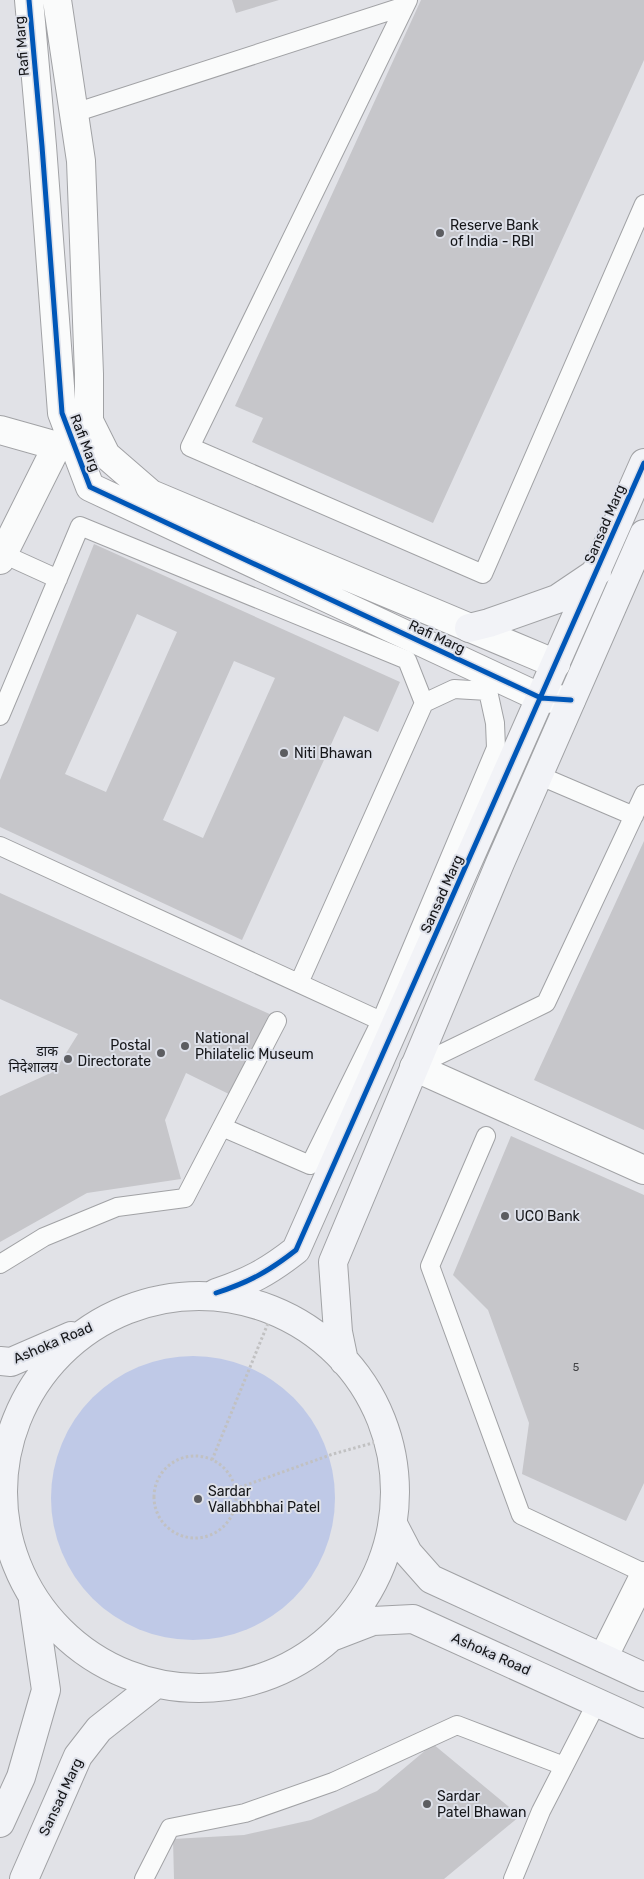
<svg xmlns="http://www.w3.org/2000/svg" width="644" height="1879" viewBox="0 0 644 1879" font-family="Rubik,'Noto Sans Devanagari',sans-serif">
<rect width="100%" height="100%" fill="#e1e2e7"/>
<path fill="#bfc9e7" d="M51 1498a142 142 0 1 1 284 0a142 142 0 1 1-284 0Z"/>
<path fill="#c6c6ca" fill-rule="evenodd" d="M232,0H279L236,13Z
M421,0H644V60L433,523L252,442L263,418L235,406Z
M94,544L400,682L378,732L344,716L242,940L0,827V780ZM137,614L177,632L106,792L65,774ZM234,661L275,678L203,838L163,820Z
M644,841V1130L534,1080Z
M0,893L274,1016L235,1097L186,1073L165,1120L181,1179L87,1193L0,1242V1096L55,1071L78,1034L0,999Z
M511,1136L644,1195V1483L626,1521L522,1474L529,1423L488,1310L453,1275Z
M433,1744L520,1816L444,1879H174L173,1839L244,1835L311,1820L377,1791Z"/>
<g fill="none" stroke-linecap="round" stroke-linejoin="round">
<g stroke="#a1a2a5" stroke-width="20">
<path id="lane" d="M408,0L190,447L483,574L644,204
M74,113L405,6
M3,554L58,579
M0,716L80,526L407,660L424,703
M538,775L634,816
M0,846L381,1021L496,748L495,723L488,691L454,689L424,703L299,983
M414,1067L546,1003L644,794
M222,1127L310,1165L381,1021
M486,1136L430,1266L521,1515L644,1573
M0,1264L44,1237L117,1207L185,1198L277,1021
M144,1879L170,1828L245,1813L333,1782L457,1725L564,1766
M513,1879L541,1811L597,1702"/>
</g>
<g stroke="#a1a2a5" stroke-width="30">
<path id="street" d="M29,0L42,146L62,413L90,487L541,698L571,700
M57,0L81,161L89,374V421L106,455L151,494L556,664
M0,430L57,446
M0,560L57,446L70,435
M414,1067L644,1170
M603,1658L644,1576"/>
</g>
<g stroke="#a1a2a5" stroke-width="30">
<path id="secondary" d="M469,628L489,623L557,599L597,572
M216,1293C249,1282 268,1272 296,1250L644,463
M3 1492a196 196 0 1 1 392 0a196 196 0 1 1-392 0Z
M0,1361L11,1362L71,1336
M344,1361L338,1332L333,1262L500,863L644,534
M393,1524L408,1553L431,1579L644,1677
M334,1636L373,1621L413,1619L644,1724
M0,1823L21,1777L46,1690L33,1601
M24,1879L78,1756L99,1729L156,1684"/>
</g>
<path stroke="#c1c1c2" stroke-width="3" stroke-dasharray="2.5 2.5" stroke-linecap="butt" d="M154 1497a41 41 0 1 1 82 0a41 41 0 1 1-82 0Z
M212,1460L273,1311
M235,1489L333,1454L387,1439"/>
<use href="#lane" stroke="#fafbfb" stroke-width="18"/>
<use href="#street" stroke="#fafbfb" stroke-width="28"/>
<use href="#secondary" stroke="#f2f3f7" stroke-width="28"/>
<g stroke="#dee1ea" stroke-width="8">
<path id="cycleway" d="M29,0L42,146L62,413L90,487L541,698L571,700
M216,1293C249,1282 268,1272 296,1250L644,463"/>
</g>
<use href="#cycleway" stroke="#0057b8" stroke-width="5"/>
</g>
<g fill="#5c5d61" stroke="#dee1ea" stroke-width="2">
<circle cx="440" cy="233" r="5"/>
<circle cx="284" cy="753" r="5"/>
<circle cx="185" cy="1046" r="5"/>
<circle cx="161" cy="1053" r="5"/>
<circle cx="68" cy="1059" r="5"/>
<circle cx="505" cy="1216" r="5"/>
<circle cx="198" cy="1499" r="5"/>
<circle cx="427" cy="1804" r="5"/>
</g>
<g text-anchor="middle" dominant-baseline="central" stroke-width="4" stroke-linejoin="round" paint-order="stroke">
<g font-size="11" fill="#414245">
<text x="576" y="1367">5</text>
</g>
<g font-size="14" fill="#151619" stroke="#dee1ea">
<text transform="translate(22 46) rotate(-95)">Rafi Marg</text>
<text transform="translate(85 443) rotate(69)">Rafi Marg</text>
<text transform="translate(605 524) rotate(-67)">Sansad Marg</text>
<text transform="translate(437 637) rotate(25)">Rafi Marg</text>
<text transform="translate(442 894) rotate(-66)">Sansad Marg</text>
<text transform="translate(53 1343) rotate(-23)">Ashoka Road</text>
<text transform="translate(491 1654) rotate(24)">Ashoka Road</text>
<text transform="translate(61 1797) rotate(-65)">Sansad Marg</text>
</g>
<g font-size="14" fill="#151619" stroke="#dee1ea" text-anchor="start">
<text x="450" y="225">Reserve Bank<tspan x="450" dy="16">of India - RBI</tspan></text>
<text x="294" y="753">Niti Bhawan</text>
<text x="195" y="1038">National<tspan x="195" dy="16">Philatelic Museum</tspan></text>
<text x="151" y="1045" text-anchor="end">Postal<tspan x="151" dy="16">Directorate</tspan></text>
<text x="58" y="1051" text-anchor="end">डाक<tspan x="58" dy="16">निदेशालय</tspan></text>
<text x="515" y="1216">UCO Bank</text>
<text x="208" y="1491">Sardar<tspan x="208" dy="16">Vallabhbhai Patel</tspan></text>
<text x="437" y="1796">Sardar<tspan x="437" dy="16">Patel Bhawan</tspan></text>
</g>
</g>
</svg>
